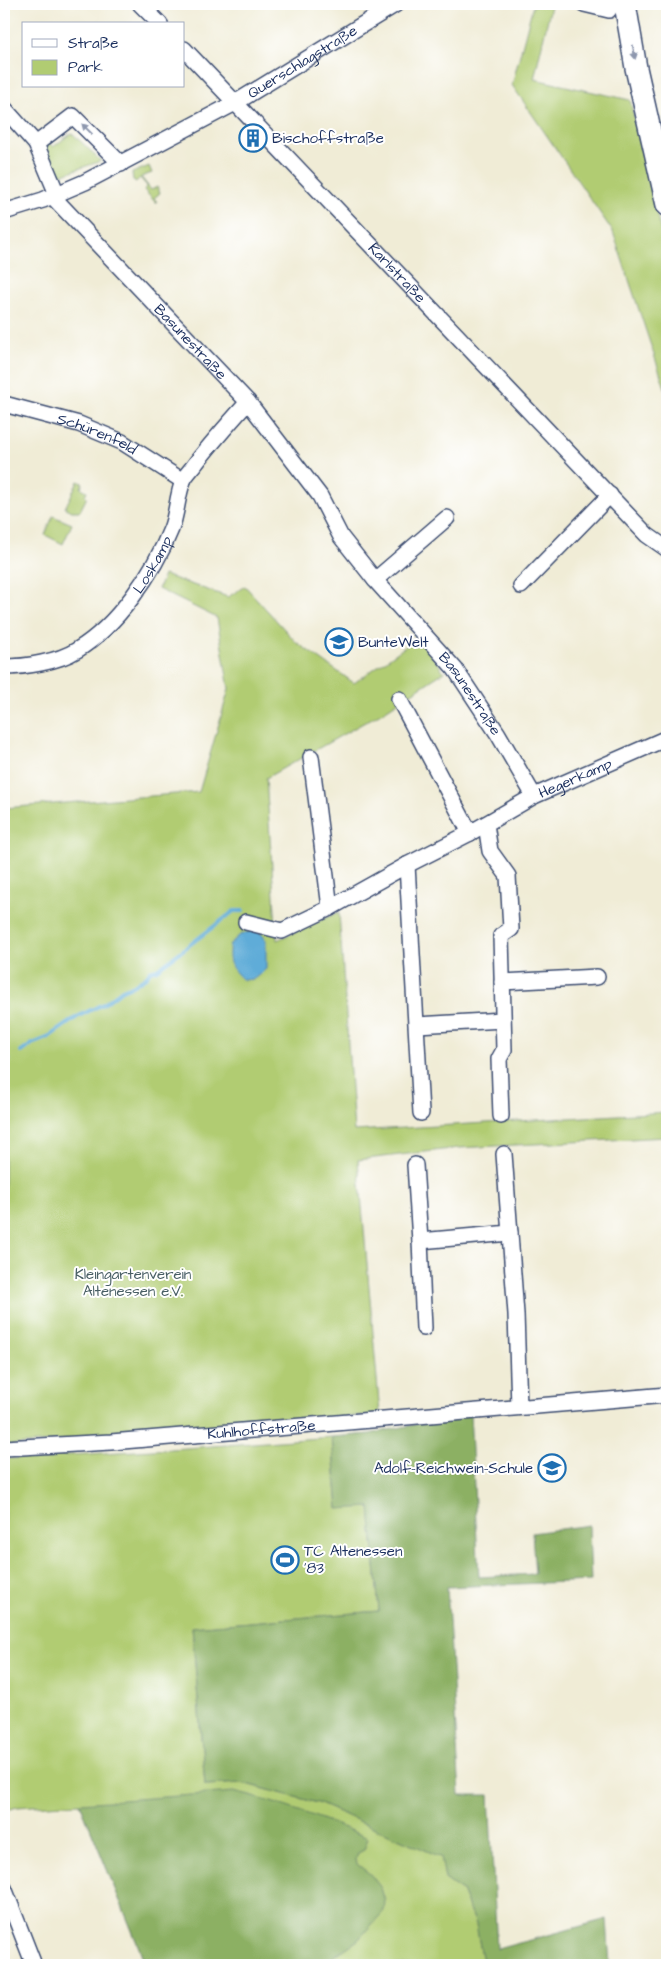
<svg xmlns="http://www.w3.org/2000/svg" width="671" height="1969" viewBox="0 0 671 1969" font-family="'Architects Daughter',sans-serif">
<rect width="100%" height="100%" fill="#fff"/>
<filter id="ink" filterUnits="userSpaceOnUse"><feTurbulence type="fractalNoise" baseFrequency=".02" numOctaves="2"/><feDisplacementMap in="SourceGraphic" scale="10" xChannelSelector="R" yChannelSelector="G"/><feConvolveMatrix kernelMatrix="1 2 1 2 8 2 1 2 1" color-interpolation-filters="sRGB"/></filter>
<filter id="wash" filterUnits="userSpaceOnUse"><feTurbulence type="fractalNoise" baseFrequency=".0096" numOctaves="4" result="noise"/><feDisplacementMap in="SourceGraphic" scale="20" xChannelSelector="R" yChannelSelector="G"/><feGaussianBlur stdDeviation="1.12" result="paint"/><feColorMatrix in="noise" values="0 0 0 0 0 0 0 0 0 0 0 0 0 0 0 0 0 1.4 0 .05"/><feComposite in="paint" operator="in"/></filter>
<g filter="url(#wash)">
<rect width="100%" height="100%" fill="#f0ecd6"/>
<path fill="#b1cc72" stroke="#667e68" d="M533,5L551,6L534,79L630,100L667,257V394L613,232L512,85Z
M72,133L101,161L55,177L41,145L47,141L53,147Z
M149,166L152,173L141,177L151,190L157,187L160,193L154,198L157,202L156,203L144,190L147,186L140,178L136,182L133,180L132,173Z
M78,481L83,483L81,488L87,491L85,495L87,497L80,511H72L65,508Z
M53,516L72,524L63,544L45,535Z
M164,575L228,597L245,586L296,642L354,683L419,637L444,672L381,713L266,778L277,940L339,912L354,1131L667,1112V1137L459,1148L358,1160L380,1414L4,1446V808L199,792L229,689L217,618L158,589Z
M332,1437L338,1508L370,1506L379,1611L192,1627L205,1785L242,1783L318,1803L442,1857L445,1879L462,1891L476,1924L482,1957L488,1965H146L80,1803L17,1807L4,1811V1459L186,1448Z"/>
<path fill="#8cb064" stroke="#547061" d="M470,1413L479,1577L535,1574L532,1533L589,1525L591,1581L447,1587L460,1795H489L497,1949L607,1919L610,1965H488L482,1957L476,1924L462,1891L445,1879L441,1857L318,1803L242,1783L205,1785L192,1627L379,1611L370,1507L338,1509L332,1437L369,1434Z
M234,1792C280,1803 325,1819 368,1838L364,1850L358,1853L356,1859L357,1864L371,1875L381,1888L385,1901L384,1911L358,1940L321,1965H146L80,1803Z"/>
<path fill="#5eacd8" stroke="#3c6e9b" d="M251,931L260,932L266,940V969L254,979L243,980C230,967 227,962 230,944L240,935Z"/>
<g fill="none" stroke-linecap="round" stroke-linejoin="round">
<path stroke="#5eacd8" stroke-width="4" d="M21,1052L32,1044L47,1038L77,1017L105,1003L122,990L134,985L147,976L150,971L157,969L179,953L234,911H243
M4,1064L9,1060"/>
</g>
</g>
<g filter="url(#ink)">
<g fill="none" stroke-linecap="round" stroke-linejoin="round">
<g stroke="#3b4b70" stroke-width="18">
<g id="minor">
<path d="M140,4L160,24"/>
<path d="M584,4L609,10"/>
<path id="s1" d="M184,49L647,535L667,549"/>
<path d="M4,108L36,144L57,194"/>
<path d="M36,144L73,116L121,164"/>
<path id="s2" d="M52,196L248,402L320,496L341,537L375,580L455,669L498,734L534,796"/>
<path id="s3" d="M4,212L43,200L85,182L235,103L396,4"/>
<path id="s4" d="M4,404L79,424L122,442L183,481"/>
<path d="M375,580L447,518"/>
<path d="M521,586L610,495"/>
<path id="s5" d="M4,667C25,667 58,662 77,650C117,626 154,572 171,529C177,514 177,496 183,481C185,475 192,469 196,463C212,442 230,422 248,402"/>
<path d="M399,699L470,833"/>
<path d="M311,757L330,908"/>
<path d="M486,824L490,851L508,876L511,929L501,936L504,1050L499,1059L501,1116"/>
<path d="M407,865L421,1113"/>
<path id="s6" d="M246,922L282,931L330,908L407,865L470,833L534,796L667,738"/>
<path d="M502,982L597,977"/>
<path d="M417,1025L503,1020"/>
<path d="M504,1154L516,1314L519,1407"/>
<path d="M415,1165L420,1241L510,1233"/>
<path d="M420,1241L424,1328"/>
<path id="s7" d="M4,1448L111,1442L667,1395"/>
<path d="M4,1888L34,1965"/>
</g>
</g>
<g stroke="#3b4b70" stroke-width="24">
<path id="highway" d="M625,4L636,68L667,205"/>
</g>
<use href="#minor" stroke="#fff" stroke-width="15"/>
<use href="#highway" stroke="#fff" stroke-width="21"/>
</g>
<defs><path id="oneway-solid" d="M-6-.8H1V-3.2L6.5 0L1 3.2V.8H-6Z" transform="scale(1.25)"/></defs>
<g fill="#8d97ae">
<use href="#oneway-solid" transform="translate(634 52) rotate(80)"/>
<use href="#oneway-solid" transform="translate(87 129) rotate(-135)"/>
</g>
</g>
<defs>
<g id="building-ring" transform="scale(1.4375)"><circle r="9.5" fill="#fff" stroke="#1f6fb2" stroke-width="1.5"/><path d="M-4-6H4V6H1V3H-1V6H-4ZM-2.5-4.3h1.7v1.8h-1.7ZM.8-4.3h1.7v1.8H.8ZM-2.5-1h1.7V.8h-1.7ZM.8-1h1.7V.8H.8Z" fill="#1f6fb2"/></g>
<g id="school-ring" transform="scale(1.4375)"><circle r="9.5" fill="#fff" stroke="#1f6fb2" stroke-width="1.5"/><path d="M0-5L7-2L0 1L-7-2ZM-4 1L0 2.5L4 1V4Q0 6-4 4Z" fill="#1f6fb2"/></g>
<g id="stadium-ring" transform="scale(1.4375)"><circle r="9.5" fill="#fff" stroke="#1f6fb2" stroke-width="1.5"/><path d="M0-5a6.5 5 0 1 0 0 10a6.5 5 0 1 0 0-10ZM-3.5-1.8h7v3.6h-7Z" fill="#1f6fb2"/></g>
</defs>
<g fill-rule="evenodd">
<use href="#building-ring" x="253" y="138"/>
<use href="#school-ring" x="339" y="642"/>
<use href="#school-ring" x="552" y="1468"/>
<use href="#stadium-ring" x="285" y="1560"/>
</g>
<g text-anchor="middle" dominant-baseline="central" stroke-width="4" stroke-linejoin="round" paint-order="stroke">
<g font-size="15" fill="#1b2f5e" stroke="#fff">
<text stroke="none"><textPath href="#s3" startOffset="335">Querschlagstraße</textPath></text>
<text stroke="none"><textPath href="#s1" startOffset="309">Karlstraße</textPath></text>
<text stroke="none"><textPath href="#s2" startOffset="201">Basunestraße</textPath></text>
<text stroke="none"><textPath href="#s4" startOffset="98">Schürenfeld</textPath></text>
<text stroke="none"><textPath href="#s5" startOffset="191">Loskamp</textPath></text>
<text stroke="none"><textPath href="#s2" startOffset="652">Basunestraße</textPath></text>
<text stroke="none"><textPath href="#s6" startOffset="368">Hegerkamp</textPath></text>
<text stroke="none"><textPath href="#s7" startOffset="258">Kuhlhoffstraße</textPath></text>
</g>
<g font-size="15" fill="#1b2f5e" stroke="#fff" text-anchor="start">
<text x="272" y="138">Bischoffstraße</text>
<text x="358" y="642">BunteWelt</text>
<text x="533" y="1468" text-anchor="end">Adolf-Reichwein-Schule</text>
<text x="304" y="1551">TC Altenessen<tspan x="304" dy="17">'83</tspan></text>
</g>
<g font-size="15" fill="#485e64" stroke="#fff">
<text x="133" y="1274">Kleingartenverein<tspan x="133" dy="17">Altenessen e.V.</tspan></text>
</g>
</g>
<rect width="671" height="1969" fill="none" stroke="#fff" stroke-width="20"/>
<rect x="22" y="22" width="162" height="65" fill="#ffffff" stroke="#a4acbf"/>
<rect x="32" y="39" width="25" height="8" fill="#ffffff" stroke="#a4acbf"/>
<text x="68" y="48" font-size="15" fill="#1b2f5e">Straße</text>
<rect x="32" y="60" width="25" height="15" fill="#b1cc72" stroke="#a4acbf"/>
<text x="68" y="72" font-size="15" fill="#1b2f5e">Park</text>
</svg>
